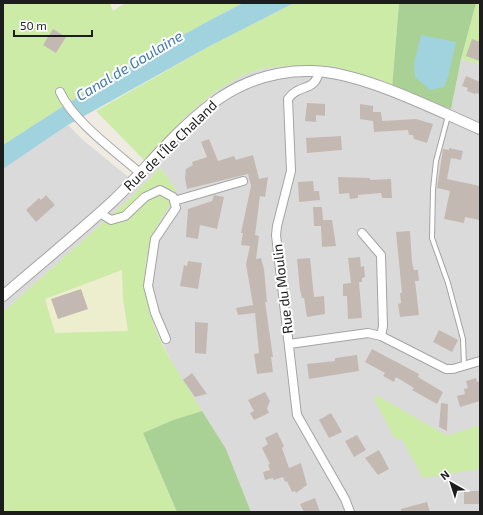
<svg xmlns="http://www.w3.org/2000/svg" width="483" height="515" viewBox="0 0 483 515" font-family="'Exo 2',sans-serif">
<rect width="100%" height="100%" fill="#efeae2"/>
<path fill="#dbdada" d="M461,59L480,64V512H251L226,449L181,379L165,349L145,295V273L151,237L177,191L160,168L128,200L3,312V169L68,125L83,140L128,177L158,149L185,117L216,91L243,75L265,68L295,65L332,66L374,78L383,84L451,108Z"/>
<path fill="#edeecd" d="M122,270L123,299L128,331L55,333L45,299Z"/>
<path fill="#cbeba6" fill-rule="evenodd" d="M3,3H110L113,11L125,3H243C160,45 81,94 3,145Z
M294,3H399L392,88L383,84L374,78L332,66L295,65L265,68L243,75L216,91L185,117L145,161L96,111L208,47Z
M476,3H480V64L461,59Z
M160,168L177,191C170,206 159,221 152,236C149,242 149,251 147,257C136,318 173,362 202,411L173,420L143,433L177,512H3V312L128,200ZM122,270L123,299L128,331L55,333L45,299Z
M376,395L444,434L450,435L480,425V469L423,478L401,438L395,439L374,399Z"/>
<path fill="#a9d095" d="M399,3H476L461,59L451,109L392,88Z
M202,411L226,449L251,512H177L143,433L173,420Z"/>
<path fill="#a1d3de" d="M243,3H294L208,47L68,125L3,169V145C81,94 160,45 243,3Z
M421,35L456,42L448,77L444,87L430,90L415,77L414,64Z"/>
<path fill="#c3b9b2" d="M53,29L66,37L56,53L43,45Z
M472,39L480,42V61L466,56Z
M466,76L480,82V94L476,93L475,94L467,91L468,88L462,86Z
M307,103L325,104V116L316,115V122L305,121Z
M360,104L373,106V112H381L382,121L416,119L433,124L427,143L414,139L413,135H409L408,130L374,132L373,121L360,119Z
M341,136L342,150L307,153L306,138Z
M209,139L218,161L234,156L236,160L253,155L259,179L268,177L265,197L260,196L255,235L259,236L256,259L261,258L264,269L267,302H265L273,357H271L273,372L257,374L254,354L259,353L255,313L238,315L236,308L253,305L246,264L250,246L241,245L243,233H241L251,186L248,174L187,189L185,178L186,169L193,165L192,162L207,157L201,142Z
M449,148L463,151L461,160L451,158L447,179L480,186V220L465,217L464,223L444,219L450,191L437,188L443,149L449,150Z
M338,177L370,178V180L391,179L392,198H382L381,193L358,195V198L350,199L349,193L339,194Z
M313,181L314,191H319L320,200L299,202L298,182Z
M46,195L55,205L36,222L26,210L39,198L41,200Z
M214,195L224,197L217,229L200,225L198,239L186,237L188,209L212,201Z
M313,207H322L323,220H332L336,246L322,247L321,226H314Z
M410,231L412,263L414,270H418L419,281H415L419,315L400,317L398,304L401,303L400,293H402L396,232Z
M360,257L361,267L364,266L365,277L362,278V282H359L362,318L348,319L347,296H343V284L351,283L348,258Z
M310,258L314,297L324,296L325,314L307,317L304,298H302L300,290L297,259Z
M188,261L202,263L198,289L180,286L184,265L187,266Z
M81,289L88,309L58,319L51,299Z
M195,322L208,323L206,354L195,353Z
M439,330L458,340L452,352L433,342Z
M372,349L419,374L418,377L443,392L437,404L412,390L414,388L396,377L394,382L383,376L385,373L365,362Z
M357,355L359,371L309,379L307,364L335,361V358Z
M192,373L207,394L195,397L183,380Z
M476,378L477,382L480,381V401L460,407L457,396L465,394L464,389L468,388L466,381Z
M265,392L270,401L267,408L269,413L254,420L250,413L254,411L248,400Z
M441,403L448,404L447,431L439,427Z
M331,413L342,432L329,438L319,420Z
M277,432L284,446L282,448L289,468L301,463L307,485L296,493L295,491L292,492L287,481L285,482L283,477L274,480L273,478L265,480L263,472L270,470L268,465L270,464L262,448L268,444L265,438Z
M357,435L366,450L354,457L345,441Z
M379,450L389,469L378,475L365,458Z
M464,491H480V504H464Z
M315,498L320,512H304L300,504Z
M427,502L430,512H401V509Z"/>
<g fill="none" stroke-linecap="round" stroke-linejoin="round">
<g stroke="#a4a4a4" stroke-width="6">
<path id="service" d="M448,116L436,161L433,189L432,238L448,283L463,339L464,366"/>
</g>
<g stroke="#a4a4a4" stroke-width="10">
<path id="minor" d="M319,71C315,93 299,83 288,99L291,171L277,226L276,235L297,415L345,499L350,512
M60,92C73,121 116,152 140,173
M174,201L243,181
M100,213L111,220L125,216L145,197L160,190L173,197L176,208L155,239L148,286L155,313L166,339
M362,233L381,255L383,326L381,336
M289,344L368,333L381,336L446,369H453L480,361"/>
</g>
<g stroke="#a4a4a4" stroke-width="12">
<path id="tertiary" d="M3,296C40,264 77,234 113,201C174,142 218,68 313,71C361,72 434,109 480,129"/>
</g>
<use href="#service" stroke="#fff" stroke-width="4"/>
<use href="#minor" stroke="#fff" stroke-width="8"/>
<use href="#tertiary" stroke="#fff" stroke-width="10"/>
</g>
<g text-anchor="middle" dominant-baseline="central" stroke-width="4" stroke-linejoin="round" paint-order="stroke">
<g font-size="14" fill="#1d1d1d" stroke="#fff">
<text transform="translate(170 145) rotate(-44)">Rue de l'Île Chaland</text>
<text transform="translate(282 289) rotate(-97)">Rue du Moulin</text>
</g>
<g font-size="15" font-style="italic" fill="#437aa8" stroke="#fff">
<text transform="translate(129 65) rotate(-31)">Canal de Goulaine</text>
</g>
</g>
<rect width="483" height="515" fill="none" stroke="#1d1d1d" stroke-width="8"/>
<g transform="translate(451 483) rotate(321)" stroke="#ffffff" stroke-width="3" paint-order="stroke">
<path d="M0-3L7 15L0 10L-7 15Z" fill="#1d1d1d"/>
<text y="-6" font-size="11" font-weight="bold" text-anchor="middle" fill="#1d1d1d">N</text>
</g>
<path d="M14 30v6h78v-6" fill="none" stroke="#1d1d1d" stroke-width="2"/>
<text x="20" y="30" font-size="12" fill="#1d1d1d" stroke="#ffffff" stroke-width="3" paint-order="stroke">50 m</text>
</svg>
